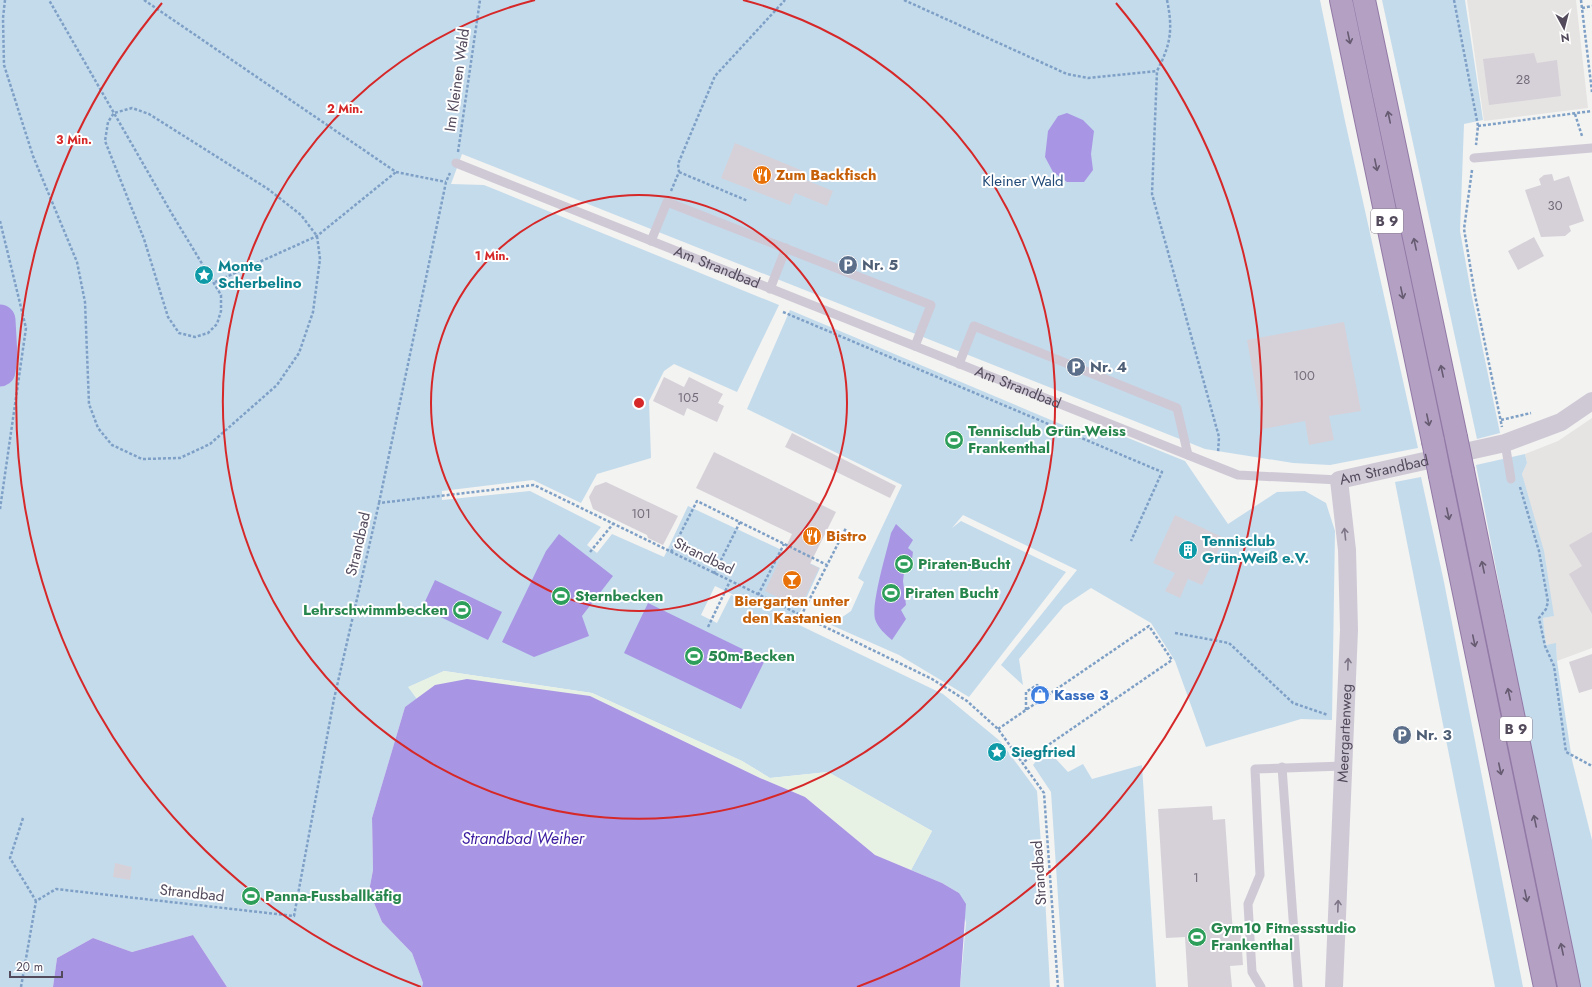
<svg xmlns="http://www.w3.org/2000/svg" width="1592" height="987" viewBox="0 0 1592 987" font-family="Jost,sans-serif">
<rect width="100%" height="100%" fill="#f3f3f1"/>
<path fill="#e5e4e2" d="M1467,0H1576L1588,108L1484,121Z
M1592,418V648L1557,661L1556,644L1546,645L1543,618L1553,616L1522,474L1527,463L1525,454L1558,441Z"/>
<path fill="#c4dbec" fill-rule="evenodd" d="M0,0H1320L1345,121L1418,448L1330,465L1293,463L1205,449L462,154L451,184L484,185L779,305L737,392L674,364L664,371L649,401L651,458L597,474L581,503L533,480L442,491V500L530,491L601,527L587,545L597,553L612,534L664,557L688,506L820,568L795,623L943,694L1000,741L1037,791L1045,896L1050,987H960L966,923L959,893L942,883L911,870L932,831L828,772L770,778L742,761L592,693L444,671L409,687L417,699L405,707L372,818L373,870L369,891L382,922L412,953L423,983L422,987H227L193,935L132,952L93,938L57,958L53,987H0ZM715,586L774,614H775L731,595L717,623L701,615Z
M1382,0H1465L1483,120L1464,124L1460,231L1471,292L1500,433L1477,439Z
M790,310L1096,439L1101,427L1185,461L1228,524L1277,492L1305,491L1326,503L1335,531L1332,720L1301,719L1206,747L1175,661L1151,623L1091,588L1064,606L1019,659L1023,685L1001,665L1077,570L963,515L952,528L961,521L1066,572L969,697L899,655L831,625L851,611L864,582L858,578L902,485L747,409Z
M1525,454L1527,463L1522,474L1544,551L1554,616L1543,618L1546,645L1556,643L1557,661L1572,760L1592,840V987H1580L1535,771L1476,465Z
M1421,477L1444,582L1523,987H1495L1395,482Z
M1055,758L1068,772L1083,764L1092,779L1142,765L1156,987H1064L1051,792L1033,765L1037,760Z"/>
<path fill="#e8f2e4" d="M444,671L592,693L742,761L770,778L828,772L932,831L911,870L875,855L805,797L760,778L590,696L435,685L417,699L408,687Z"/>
<path fill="#a896e4" d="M1067,113L1083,120L1094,131L1091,154L1093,170L1084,182H1067L1053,172L1045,157L1048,131L1058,116Z
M896,524L913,540L908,548L913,552L911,566L905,565L903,581L906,605L901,610L906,619L892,640C885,634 878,628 875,619C871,603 887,551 891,533Z
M559,534L613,576L582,616L589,636L534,657L502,642L546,551Z
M435,580L502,612L488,640L422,608Z
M648,603L765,660L741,709L624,653Z
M467,679L590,696L760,778L805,797L875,855L942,883L959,893L966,904L960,987H422L423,983L412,953L382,922L369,891L373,870L372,818L405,707L435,685Z
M193,935L227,987H53L57,958L93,938L132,952Z"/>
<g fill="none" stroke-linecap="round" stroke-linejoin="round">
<path stroke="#a896e4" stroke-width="31" d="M0,320L2,356L0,371"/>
</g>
<path fill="#d6d1d8" d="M1534,53L1537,63L1557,60L1561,96L1489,105L1483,59Z
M735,143L803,171L801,178L833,191L827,206L795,193L790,205L721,178Z
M1552,174L1554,181L1569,176L1584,221L1569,226L1571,231L1565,236L1541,237L1525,190L1541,185L1539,179L1544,175Z
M1534,237L1544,256L1518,270L1508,251Z
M1344,322L1361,411L1329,416L1334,440L1309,445L1305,421L1263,429L1247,340Z
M664,377L684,387L689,377L723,394L718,403L724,406L717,422L687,408L684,416L653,401Z
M792,433L896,486L890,498L785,447Z
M714,452L836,512L810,564L819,568L800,608L765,591L792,534L696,488Z
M606,482L678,516L663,545L648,538L647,535L593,509L589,497L595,486Z
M1175,515L1224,538L1202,585L1188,579L1180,598L1165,591L1175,573L1153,563Z
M1592,532V614L1569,574L1582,566L1569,545Z
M1592,654V689L1579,693L1569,662Z
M1212,806L1213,820L1225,819L1233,934H1241L1243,965L1230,966L1232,987H1188L1185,937L1166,938L1158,809Z
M115,863L132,867L130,880L113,877Z"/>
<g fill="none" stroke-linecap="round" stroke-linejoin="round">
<g stroke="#9279a6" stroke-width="24">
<path id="trunk" d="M1341,0L1433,441
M1364,0L1456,437
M1463,471L1569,987
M1440,476L1545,987"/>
</g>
<path stroke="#7fa0c6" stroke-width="2.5" stroke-dasharray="3 2" stroke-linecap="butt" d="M5,0L3,18L4,65L33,156L77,262L85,302L89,404L98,428L112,445L142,459L180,458L210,444L277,385L299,353L313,312L320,259L317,236L301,215L268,189L149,114L132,108L114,113L108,122L105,141L144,239L168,317L179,333L195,337L208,333L217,324L221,311V295L172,214L49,0
M144,0L396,172L446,182
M904,0L1067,74L1088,78L1157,71
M1167,0C1173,29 1171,44 1157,71L1152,194L1219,437L1218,453
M1454,0L1478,126L1476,145
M1581,0L1592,92
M1582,8L1592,6
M1575,114L1582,136
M1478,126L1592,111
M458,152L480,0
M1472,170L1464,229L1475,295L1502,427
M679,172L748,201
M671,191L679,172L678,164L715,76L785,0
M0,221L26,328L0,509
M215,282L317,236L396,172
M783,312L1162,472L1131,541
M1501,420L1531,413
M1520,487L1539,551L1548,602L1546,609L1539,618L1545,646L1554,666L1566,752L1592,766
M379,503L446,182L450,173
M590,552L613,524
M671,552L697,501L827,565
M714,574L740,522
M758,595L784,544
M801,616L846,528
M708,627L730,581
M1175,633L1229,643L1293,703L1328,715
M1026,710V692L1037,685L1049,694
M998,729L1149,626L1172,660L1022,763
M23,818L10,858L36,901
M21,987L36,901L56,889L294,916L334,699L379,503L534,485L932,679L967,701L998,729L1044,793L1058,987"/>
<g stroke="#cfc9d6" stroke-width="9">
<path d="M1474,158L1592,148"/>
<path id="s1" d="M456,163L1238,475L1339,480"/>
<path d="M651,241L667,202L931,305L915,346"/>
<path d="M770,289L786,248"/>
<path d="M959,364L974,326L1177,408L1188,455"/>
<path d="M1505,443L1511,479"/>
<path d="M1282,767L1298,987"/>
<path d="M1261,987L1252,972L1248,904L1260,875L1255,769L1344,766"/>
</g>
<path stroke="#cfc9d6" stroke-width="18" id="s2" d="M1334,987L1349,630L1347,550L1339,480L1505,443L1561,422L1592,401"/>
<use href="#trunk" stroke="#b3a0c3" stroke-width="22"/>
<g stroke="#9279a6" stroke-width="24" stroke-linecap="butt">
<path id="trunk-bridge" d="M1456,437L1463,471
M1433,441L1440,476"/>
</g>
<use href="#trunk-bridge" stroke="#b3a0c3" stroke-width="22"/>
</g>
<defs><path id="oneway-shaft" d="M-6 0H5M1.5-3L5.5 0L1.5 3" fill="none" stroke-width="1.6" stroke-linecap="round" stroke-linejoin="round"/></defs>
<g stroke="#665b71">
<use href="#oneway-shaft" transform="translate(1349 38) rotate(78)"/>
<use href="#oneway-shaft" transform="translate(1389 117) rotate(-102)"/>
<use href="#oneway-shaft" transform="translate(1376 165) rotate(78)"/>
<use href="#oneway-shaft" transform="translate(1415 244) rotate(-102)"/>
<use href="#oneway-shaft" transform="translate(1402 293) rotate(78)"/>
<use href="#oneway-shaft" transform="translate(1442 371) rotate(-102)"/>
<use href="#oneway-shaft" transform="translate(1428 420) rotate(78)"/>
<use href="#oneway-shaft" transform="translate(1448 514) rotate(78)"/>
<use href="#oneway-shaft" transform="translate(1483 567) rotate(-102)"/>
<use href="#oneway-shaft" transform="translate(1474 641) rotate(78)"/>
<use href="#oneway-shaft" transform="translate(1509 694) rotate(-102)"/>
<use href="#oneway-shaft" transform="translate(1500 769) rotate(78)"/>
<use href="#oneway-shaft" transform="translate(1535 821) rotate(-102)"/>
<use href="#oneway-shaft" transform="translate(1526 896) rotate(78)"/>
<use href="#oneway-shaft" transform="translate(1562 949) rotate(-102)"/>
</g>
<g stroke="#7e7687">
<use href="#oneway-shaft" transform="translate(1345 534) rotate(-96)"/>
<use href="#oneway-shaft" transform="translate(1348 664) rotate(-88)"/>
<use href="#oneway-shaft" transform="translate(1338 906) rotate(-88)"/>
</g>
<g fill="none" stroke="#d62828" stroke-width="2">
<circle cx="639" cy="403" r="208"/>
<path d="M743 0A416 416 0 1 1 535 0"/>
<path d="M421 987A623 623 0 0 1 162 3M1116 3A623 623 0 0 1 857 987"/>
</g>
<defs>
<g id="restaurant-disc" transform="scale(1)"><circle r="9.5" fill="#e8710a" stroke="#fff"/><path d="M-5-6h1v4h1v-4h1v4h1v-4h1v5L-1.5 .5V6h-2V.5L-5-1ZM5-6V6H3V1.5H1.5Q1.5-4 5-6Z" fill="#fff"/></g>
<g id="parking-disc" transform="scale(1)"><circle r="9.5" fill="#5c6f8a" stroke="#fff"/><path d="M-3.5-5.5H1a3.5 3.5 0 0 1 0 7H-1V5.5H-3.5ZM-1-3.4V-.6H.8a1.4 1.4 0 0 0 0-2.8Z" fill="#fff"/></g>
<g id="sight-disc" transform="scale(1)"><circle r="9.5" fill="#0f9aa8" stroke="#fff"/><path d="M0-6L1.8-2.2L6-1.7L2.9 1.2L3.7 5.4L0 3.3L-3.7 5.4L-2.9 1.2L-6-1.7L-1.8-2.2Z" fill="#fff"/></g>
<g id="stadium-disc" transform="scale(1)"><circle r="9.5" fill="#2e9e5b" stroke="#fff"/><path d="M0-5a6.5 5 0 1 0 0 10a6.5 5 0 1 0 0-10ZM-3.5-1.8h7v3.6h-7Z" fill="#fff"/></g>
<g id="building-disc" transform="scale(1)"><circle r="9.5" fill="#0f9aa8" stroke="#fff"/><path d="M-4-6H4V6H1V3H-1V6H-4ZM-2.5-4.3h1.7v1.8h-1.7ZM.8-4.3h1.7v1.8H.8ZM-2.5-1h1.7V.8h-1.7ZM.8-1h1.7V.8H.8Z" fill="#fff"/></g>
<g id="bar-disc" transform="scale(1)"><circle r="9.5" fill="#e8710a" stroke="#fff"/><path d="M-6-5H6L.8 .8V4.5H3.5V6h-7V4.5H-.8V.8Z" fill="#fff"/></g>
<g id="shop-disc" transform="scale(1)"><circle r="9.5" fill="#3f7fe0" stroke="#fff"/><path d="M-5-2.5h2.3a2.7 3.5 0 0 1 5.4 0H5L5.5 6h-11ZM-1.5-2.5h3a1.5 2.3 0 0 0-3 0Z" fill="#fff"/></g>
</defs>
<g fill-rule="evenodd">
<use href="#restaurant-disc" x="762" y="175"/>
<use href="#parking-disc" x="848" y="265"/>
<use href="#sight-disc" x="204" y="275"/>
<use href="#parking-disc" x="1076" y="367"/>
<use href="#stadium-disc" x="954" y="440"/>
<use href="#restaurant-disc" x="812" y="536"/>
<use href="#building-disc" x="1188" y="550"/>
<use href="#stadium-disc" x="904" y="564"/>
<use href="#bar-disc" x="792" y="580"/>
<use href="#stadium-disc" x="891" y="593"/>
<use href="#stadium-disc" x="561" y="596"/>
<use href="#stadium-disc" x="462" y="610"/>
<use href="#stadium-disc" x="694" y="656"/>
<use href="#shop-disc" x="1040" y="695"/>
<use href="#parking-disc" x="1402" y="735"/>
<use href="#sight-disc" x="997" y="752"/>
<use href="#stadium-disc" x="251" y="896"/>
<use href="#stadium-disc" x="1197" y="937"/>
</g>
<g text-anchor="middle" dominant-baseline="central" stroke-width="4" stroke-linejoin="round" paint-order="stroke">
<g font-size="13" fill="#746c7b">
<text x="1523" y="79">28</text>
<text x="1555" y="205">30</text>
<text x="1304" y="375">100</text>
<text x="688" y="397">105</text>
<text x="641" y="513">101</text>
<text x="1196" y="877">1</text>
</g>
<g fill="#fff" stroke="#87808d" stroke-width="1">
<rect x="1371" y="209" width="32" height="24" rx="3"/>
<rect x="1500" y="717" width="32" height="24" rx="3"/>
</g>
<g font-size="14" font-weight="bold" fill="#534a5c">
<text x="1387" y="221">B 9</text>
<text x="1516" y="729">B 9</text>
</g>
<g font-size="15" fill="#534a5c" stroke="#fff">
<text transform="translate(457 80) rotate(-82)">Im Kleinen Wald</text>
<text stroke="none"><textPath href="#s1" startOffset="281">Am Strandbad</textPath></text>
<text stroke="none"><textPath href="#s1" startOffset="605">Am Strandbad</textPath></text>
<text stroke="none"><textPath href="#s2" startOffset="554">Am Strandbad</textPath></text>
<text transform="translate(358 544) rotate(-77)">Strandbad</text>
<text transform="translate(704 556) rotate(26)">Strandbad</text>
<text stroke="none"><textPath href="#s2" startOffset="254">Meergartenweg</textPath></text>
<text transform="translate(1039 873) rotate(-94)">Strandbad</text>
<text transform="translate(192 893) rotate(6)">Strandbad</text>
</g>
<g font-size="15" font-weight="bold" fill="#c56008" stroke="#fff" text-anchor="start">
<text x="776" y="175">Zum Backfisch</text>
<text x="826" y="536">Bistro</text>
<text x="792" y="601" text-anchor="middle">Biergarten unter<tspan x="792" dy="17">den Kastanien</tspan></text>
</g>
<g font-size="15" fill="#214a78" stroke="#fff">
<text x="1023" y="181">Kleiner Wald</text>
</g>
<g font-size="15" font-weight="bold" fill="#4e5e75" stroke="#fff" text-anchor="start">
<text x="862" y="265">Nr. 5</text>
<text x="1090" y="367">Nr. 4</text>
<text x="1416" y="735">Nr. 3</text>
</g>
<g font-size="15" font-weight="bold" fill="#0d838f" stroke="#fff" text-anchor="start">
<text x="218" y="266">Monte<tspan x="218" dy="17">Scherbelino</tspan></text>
<text x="1202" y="541">Tennisclub<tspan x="1202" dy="17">Grün-Weiß e.V.</tspan></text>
<text x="1011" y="752">Siegfried</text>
</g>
<g font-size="15" font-weight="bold" fill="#27864d" stroke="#fff" text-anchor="start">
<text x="968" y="431">Tennisclub Grün-Weiss<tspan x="968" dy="17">Frankenthal</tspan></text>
<text x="918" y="564">Piraten-Bucht</text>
<text x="905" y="593">Piraten Bucht</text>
<text x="575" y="596">Sternbecken</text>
<text x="448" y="610" text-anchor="end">Lehrschwimmbecken</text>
<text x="708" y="656">50m-Becken</text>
<text x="265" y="896">Panna-Fussballkäfig</text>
<text x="1211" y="928">Gym10 Fitnessstudio<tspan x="1211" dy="17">Frankenthal</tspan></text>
</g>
<g font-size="15" font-weight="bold" fill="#366cbe" stroke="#fff" text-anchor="start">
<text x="1054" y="695">Kasse 3</text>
</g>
<g font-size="16" font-style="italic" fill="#3a1a9f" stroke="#fff">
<text x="523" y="838">Strandbad Weiher</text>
</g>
</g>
<circle cx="639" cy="403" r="6" fill="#d62828" stroke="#fff" stroke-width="2"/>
<g font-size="12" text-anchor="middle" font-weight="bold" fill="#d62828" stroke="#fff" stroke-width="4" stroke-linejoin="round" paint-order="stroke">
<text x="345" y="113">2 Min.</text>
<text x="74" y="144">3 Min.</text>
<text x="492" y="260">1 Min.</text>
</g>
<g transform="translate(1564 28) rotate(173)" stroke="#ffffff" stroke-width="3" paint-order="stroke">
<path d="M0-3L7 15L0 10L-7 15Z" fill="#534a5c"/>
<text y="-6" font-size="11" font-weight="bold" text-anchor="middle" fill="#534a5c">N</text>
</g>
<path d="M10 971v6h52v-6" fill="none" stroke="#534a5c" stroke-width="2"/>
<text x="16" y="971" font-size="12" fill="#534a5c" stroke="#ffffff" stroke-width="3" paint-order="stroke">20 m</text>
</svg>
